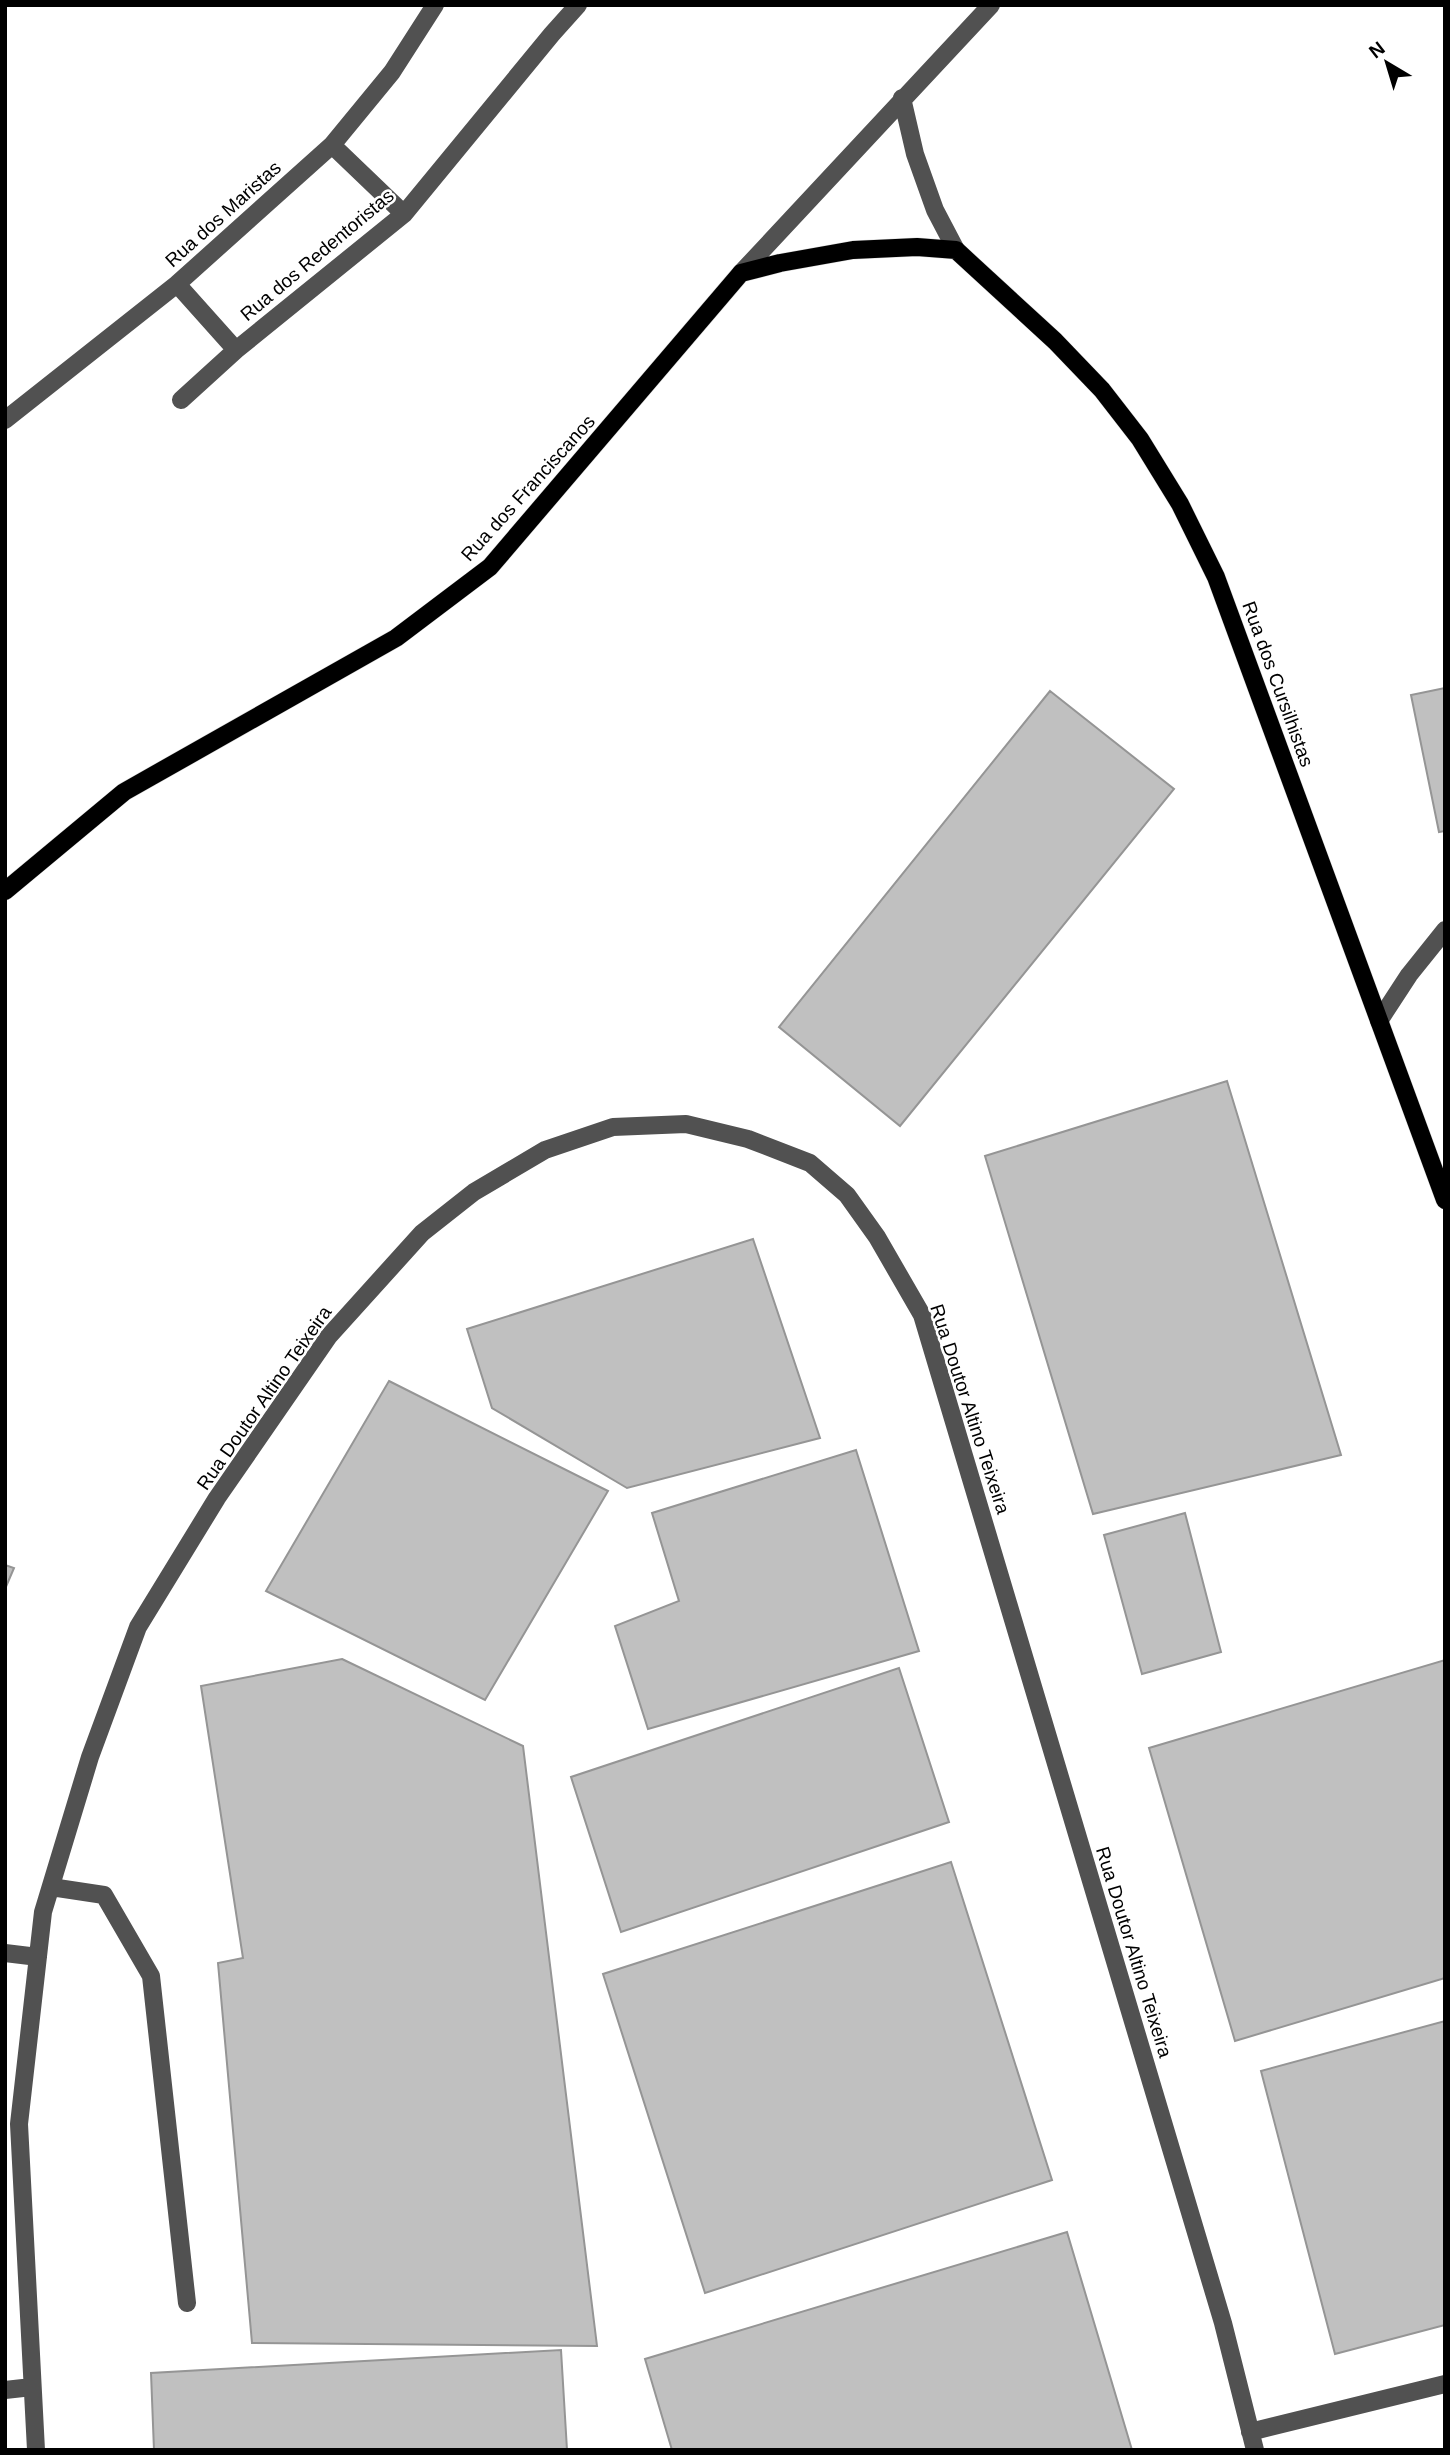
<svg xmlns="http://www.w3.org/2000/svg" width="1450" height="2455" viewBox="0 0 1450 2455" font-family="Helvetica,sans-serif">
<rect width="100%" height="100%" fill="#fff"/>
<path fill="#c0c0c0" stroke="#959595" stroke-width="2" d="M1445,688V831L1439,832L1411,695Z
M1050,691L1174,789L900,1126L779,1027Z
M1227,1081L1341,1455L1093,1514L985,1156Z
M753,1239L820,1438L627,1488L492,1408L467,1329Z
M389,1381L608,1491L485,1700L266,1591Z
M856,1450L919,1651L648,1729L615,1626L679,1601L652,1513Z
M1185,1513L1221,1652L1142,1674L1104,1535Z
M5,1565L14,1568L5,1589Z
M342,1659L523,1746L597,2346L252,2343L218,1963L243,1958L201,1686Z
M1445,1660V1978L1235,2041L1149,1748Z
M899,1668L949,1822L621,1932L571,1777Z
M951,1862L1052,2180L705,2293L603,1974Z
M1445,2021V2325L1335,2354L1261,2071Z
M1067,2232L1132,2450H672L645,2359Z
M561,2350L567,2450H154L151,2373Z"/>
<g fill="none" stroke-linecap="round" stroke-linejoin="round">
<g stroke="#dbdbdb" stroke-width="19">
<path id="major" d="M5,891L124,792L396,638L490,567L741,273L780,263L853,250L917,247L956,250L1055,341L1102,390L1140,439L1180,504L1216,577L1445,1200"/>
</g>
<path stroke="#515151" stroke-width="18" d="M902,98L915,154L935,210L956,250
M332,145L404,214
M741,273L991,5
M177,284L236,350
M181,400L236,350L404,214L552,34L578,5
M5,420L177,284L332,145L392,72L435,5
M1379,1021L1409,975L1445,930
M51,1887L104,1895L151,1976L187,2303
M5,1953L38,1957
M5,2390L32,2387
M1250,2432L1445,2384
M36,2450L19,2124L43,1912L90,1757L138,1627L217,1498L329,1336L422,1233L474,1192L545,1150L613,1127L686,1124L748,1139L810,1163L847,1195L877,1237L922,1315L1223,2323L1255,2450"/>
<use href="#major" stroke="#000" stroke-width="18"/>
</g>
<g text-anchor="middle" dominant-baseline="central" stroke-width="5" stroke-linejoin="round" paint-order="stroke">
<g font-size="19" fill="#000" stroke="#fff">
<text transform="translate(223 214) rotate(-42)">Rua dos Maristas</text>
<text transform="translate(317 255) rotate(-40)">Rua dos Redentoristas</text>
<text transform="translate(528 488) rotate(-48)">Rua dos Franciscanos</text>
<text transform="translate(1278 684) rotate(70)">Rua dos Cursilhistas</text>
<text transform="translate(264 1398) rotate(-55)">Rua Doutor Altino Teixeira</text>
<text transform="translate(970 1409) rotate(72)">Rua Doutor Altino Teixeira</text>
<text transform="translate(1134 1952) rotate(73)">Rua Doutor Altino Teixeira</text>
</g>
</g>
<rect width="1450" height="2455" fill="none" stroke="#000000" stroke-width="14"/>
<g transform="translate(1387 63) rotate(322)" stroke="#ffffff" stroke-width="5" paint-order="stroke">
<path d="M0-5L12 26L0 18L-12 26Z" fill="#000000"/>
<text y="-10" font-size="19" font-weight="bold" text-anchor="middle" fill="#000000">N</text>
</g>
</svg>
